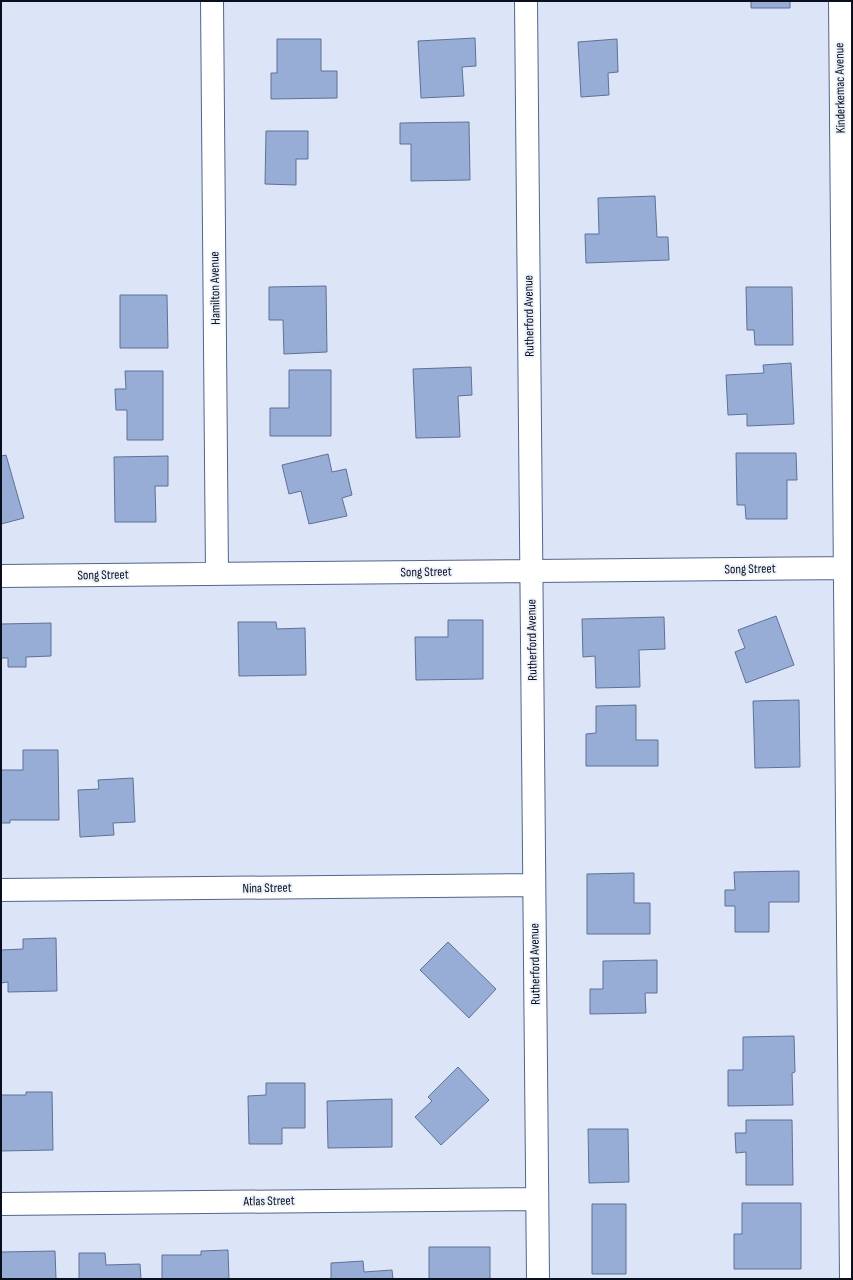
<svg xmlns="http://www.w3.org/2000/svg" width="853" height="1280" viewBox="0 0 853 1280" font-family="'Sofia Sans Condensed',sans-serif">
<rect width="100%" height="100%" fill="#dce5f7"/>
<path fill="#98add6" stroke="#5d7197" d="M751,1H790V8H751Z
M475,38L476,66L462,67L464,96L421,98L418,41Z
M277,39H321V71H337V98L271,99V73H277Z
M617,39L618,72L608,73L609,95L581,97L578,42Z
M469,122L470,180L411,181V144H400V123Z
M266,131H308V159H296V185L265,184Z
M655,196L657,237H668L669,260L586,263L585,234H599L598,198Z
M326,286L327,352L284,354L283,320H269V287Z
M746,287H792L793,345H755L754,330H747Z
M120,295H167L168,348H120Z
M791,363L794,424L747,426V414L728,415L726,375L764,373L763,365Z
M471,367L472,395L458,396L460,437L416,438L413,369Z
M289,370H331V436H270V408H289Z
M125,371H163V440H127V410H116L115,389H126Z
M736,453H796L797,480H787V519H746L745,505H737Z
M328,454L332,472L346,469L352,495L342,498L347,516L309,524L301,491L289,494L282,465Z
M6,455L24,518L1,524V456Z
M168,456V486H155L156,522H115L114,457Z
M776,616L794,665L746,683L735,652L745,648L738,630Z
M664,617L665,649L639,650L640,687L596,688L595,656L583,657L582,619Z
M448,620H483V679L416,680L415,637H448Z
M238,622H276L277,629L305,628L306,675L239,676Z
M51,623V656L26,657V667H8V658H1V624Z
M799,700L800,767L755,768L753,701Z
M636,705V740H658V766H586V734L596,733V706Z
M23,750H58L59,820H10V823H1V770H23Z
M133,778L135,822L113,823L114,835L80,837L78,790L99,789L98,780Z
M799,871V902H769V932H735V906H725V890H735L734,872Z
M634,873V903H650V934H587V874Z
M56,938L57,991L8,992V982L1,983V950L23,949V939Z
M448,942L496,989L469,1018L420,970Z
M657,960V993H645L646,1013L590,1014V989H603V961Z
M794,1036L795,1072L792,1073L793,1105L728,1106V1070H743V1037Z
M458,1067L489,1100L441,1145L415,1117L432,1101L428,1097Z
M266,1083H305V1128H282V1144H249L248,1096L266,1095Z
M26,1092H52L53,1150L1,1151V1095H26Z
M392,1099V1147L328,1148L327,1101Z
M746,1120H792L793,1185H746V1152L736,1153L735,1133H746Z
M588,1129H628L629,1182L589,1183Z
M742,1203H801V1269H734V1234H742Z
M592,1204H626V1274H592Z
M429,1247H490V1279H429Z
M228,1250L229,1279H162V1255H201V1251Z
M55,1251L56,1279H1V1252Z
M79,1253H105L106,1265L140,1264L141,1279H79Z
M363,1261L364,1272L392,1270L393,1279H331V1263Z"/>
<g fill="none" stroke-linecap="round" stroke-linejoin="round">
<g stroke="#52658b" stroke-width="24">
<path id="minor" d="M212,1L217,574
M526,1L538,1279
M840,1L851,1279
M1,576L852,568
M1,890L534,885
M1,1204L537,1199"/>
</g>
<use href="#minor" stroke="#fff" stroke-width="22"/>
</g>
<g text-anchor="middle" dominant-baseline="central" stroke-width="3.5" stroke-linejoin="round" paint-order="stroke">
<g font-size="13" fill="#080f1e" stroke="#edf2fb">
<text transform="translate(840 88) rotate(-91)">Kinderkemac Avenue</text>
<text transform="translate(215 288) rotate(-91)">Hamilton Avenue</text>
<text transform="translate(529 316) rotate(-91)">Rutherford Avenue</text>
<text transform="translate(750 569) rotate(-1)">Song Street</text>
<text transform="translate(426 572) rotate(-1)">Song Street</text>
<text transform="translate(103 575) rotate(-1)">Song Street</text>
<text transform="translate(532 640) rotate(-91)">Rutherford Avenue</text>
<text transform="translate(267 888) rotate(-1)">Nina Street</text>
<text transform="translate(535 964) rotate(-91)">Rutherford Avenue</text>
<text transform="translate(269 1201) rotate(-1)">Atlas Street</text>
</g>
</g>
<rect width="853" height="1280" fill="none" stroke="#080f1e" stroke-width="4"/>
</svg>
